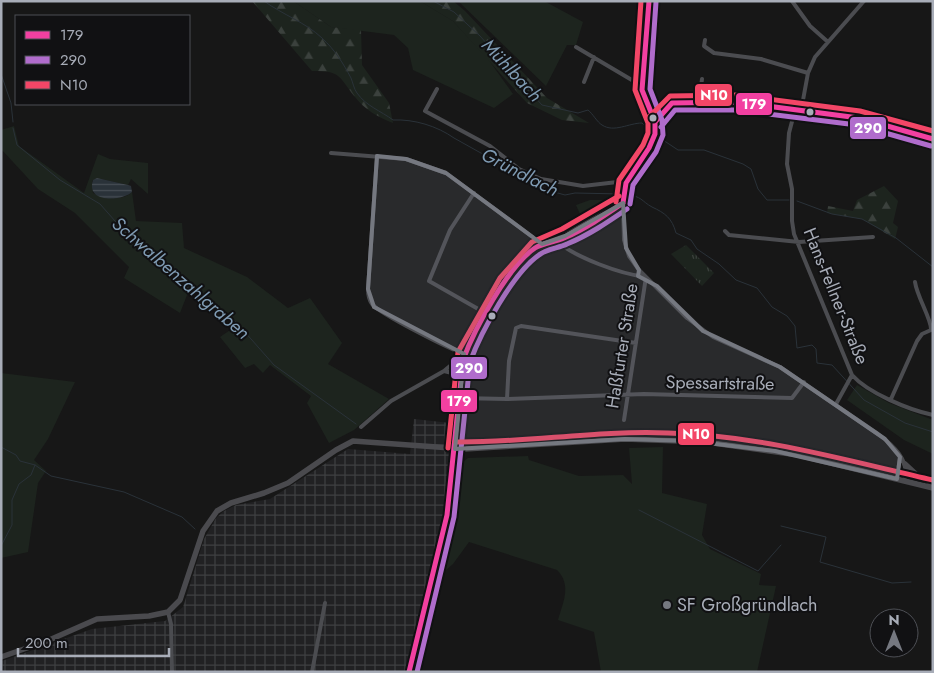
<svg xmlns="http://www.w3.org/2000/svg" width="934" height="673" viewBox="0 0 934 673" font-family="Jost,sans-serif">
<defs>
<pattern id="industrial-grid" width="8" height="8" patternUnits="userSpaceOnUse" patternTransform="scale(1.25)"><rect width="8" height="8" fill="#212123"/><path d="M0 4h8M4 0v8" fill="none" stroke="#3e3f41"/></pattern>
<pattern id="forest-firs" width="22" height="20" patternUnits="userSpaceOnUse" patternTransform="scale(1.25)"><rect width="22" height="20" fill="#1d241e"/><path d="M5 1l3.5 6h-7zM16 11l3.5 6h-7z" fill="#3b413d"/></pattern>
<pattern id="park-tufts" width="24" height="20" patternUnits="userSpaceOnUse" patternTransform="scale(1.25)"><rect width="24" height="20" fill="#1d241e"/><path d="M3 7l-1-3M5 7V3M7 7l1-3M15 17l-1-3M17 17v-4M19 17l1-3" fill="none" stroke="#3b413d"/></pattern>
<pattern id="water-rules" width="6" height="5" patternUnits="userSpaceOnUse" patternTransform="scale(1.25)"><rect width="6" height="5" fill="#2a3239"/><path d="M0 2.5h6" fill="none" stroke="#464d54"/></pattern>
</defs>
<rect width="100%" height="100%" fill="#171717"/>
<path fill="url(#industrial-grid)" d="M414,419L450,423L449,483L438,548L407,672H3L2,661L92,629L165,621L183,607L204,539L216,518L224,511L236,505L270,499L348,449L410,454Z"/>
<path fill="#1d241e" d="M293,1H420L453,21L488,59L513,94L494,108L413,70L408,48L394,35L331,27Z
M458,1H544L583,22L576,45H567L546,86Z
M14,126L19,146L84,193L98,154L110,159L148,163V194L131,179L128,185L97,178L92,181L93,193C103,199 124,201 132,192L136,221L182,223L184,248L247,277L288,308L310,298L342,343L328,364L389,399L354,430L329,443L307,403L311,396L270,365L263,373L254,364L245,368L220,337L239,324L189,290L180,313L124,278L129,267L75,213L38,189L1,149V130Z
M590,200H614L618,202L583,221L576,205Z
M1,373L75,382L48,439L34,460L46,471L38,483L28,552L1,558Z
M857,385L889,403L933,420V454L904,440L847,400Z
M663,447L662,493L707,504L702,535L710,549L761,574L759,585L776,586L757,672H601L594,632L558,620C563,602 572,585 557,570L469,542L453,564L438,577L459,465L468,458L528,456L529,460L579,476L623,475L632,484L629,448Z"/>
<path fill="url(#forest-firs)" d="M252,1H293L331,27L361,30L362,65L389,103L393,123C378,117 365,110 355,97C338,76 342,71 312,71Z
M420,1H453L465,11L547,98L589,123L562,120L527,103L453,21Z
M884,186L898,201L893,223L898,227L895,239L862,219L827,213L828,206L853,211L857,200Z"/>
<path fill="url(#park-tufts)" d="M686,245L714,273L702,286L671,254Z"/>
<path fill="url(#water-rules)" d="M97,178L128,185L131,186L132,192C125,200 85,205 93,180Z"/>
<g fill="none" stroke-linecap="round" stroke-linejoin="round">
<path stroke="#2a3239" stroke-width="1" d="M264,1C283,15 305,22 322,38C335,50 343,63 351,78C353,83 354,89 357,93C366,106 381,111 393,120C414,119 437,126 454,138L547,190L565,195L575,193L621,194
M433,1L454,12L480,36L542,105L578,113L588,110C593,114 597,122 602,125C614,133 629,123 642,123L650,131
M1,74L11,103L13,122
M13,128L17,145L22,149L60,180L100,204L123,230L188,288L236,322L274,365L356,424
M660,138L678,150H704L743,164L751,169L758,189L767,200H789
M627,195C642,196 641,201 652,207C665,213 672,218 676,233L691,240L697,249L719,264L736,280L757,288L772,307L787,316L795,326L797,348L812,345L816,349L817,363L832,365L864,400L905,423L933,432
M797,201L832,214L862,219L896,238L933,267
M1,447L16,455L20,461L35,465L51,476L124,492L182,517L195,529
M639,510L758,571L781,545
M781,526L826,537L820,562L892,583L911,582
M1,546L12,525V500L19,484L31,475L35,465"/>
<path stroke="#4b4c50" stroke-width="4" d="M792,1L810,26L828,42
M705,40L704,46L714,53L761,59L808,73
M576,47L642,86
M584,82L594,57
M437,89L425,111L490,146L519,169L541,179L583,186L626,181
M699,101L702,79
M795,110L789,133L787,164L792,189V221L794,234L852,375C868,393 909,410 933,415
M801,111L808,73L815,57L864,1
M655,122L672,103L736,102L859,118L933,139
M331,153L406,159L446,173L542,244
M377,156L368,289C368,294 369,300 372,304C380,314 451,350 465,354
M474,193L450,230L429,281L487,314
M623,203L624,240L629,256L639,270L687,318L713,337L780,367L878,434C893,445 911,461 904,481
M725,231L729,235L799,242L873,237
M556,241C577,258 620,274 646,277L624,420
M915,282C917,297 932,320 931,330
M444,371L452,373L461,381
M459,398L507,399L644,394L792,398L804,382
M507,399L509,361L516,328L521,326L636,343
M891,399L917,341L922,334L931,330
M836,404L852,375
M361,427L391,401L444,371L463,355
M897,479L900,457
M168,612L171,624L172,672
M312,672L325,603"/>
<path stroke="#4a4a4e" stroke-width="5.5" d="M905,464L919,477L933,483
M1,657L47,641L97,619L149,616L168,612L180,600L203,531L217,511L231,503L264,493L288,483L336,450L353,441L465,449L625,439L706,442L798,455L933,488
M409,672L447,515L463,360L469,345L506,282L530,252L542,244L565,236L623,203C624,196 623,187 627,180C635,162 657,149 656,126C655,114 644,103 642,90L649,1"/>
<g stroke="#111113" stroke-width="9">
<path id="bus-1" d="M655,122L672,103L736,102L859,118L933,139
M623,203L626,183L649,148L655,134V122L642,90L649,1
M409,672L447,515L463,360C474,330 508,266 535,248C543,243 555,242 564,238C585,229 604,216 623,203"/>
</g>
<g stroke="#111113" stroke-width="9">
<path id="bus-2" d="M661,127L675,110H736L857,125L931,146
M630,204L633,185L656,152L663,135L662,120L650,89L656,2
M417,672L454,517L470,362C481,332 513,273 539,255C546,249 559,248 567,244C589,235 608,222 627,209"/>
</g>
<g stroke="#111113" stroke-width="9">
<path id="bus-3" d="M649,117L670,96L737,95L860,111L933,131
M616,202L619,180L643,145L648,133V123L635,90L641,1
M455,442C526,443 597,430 668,433C758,435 845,460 933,480
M448,448L458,352L500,278L532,242L562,229L619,196"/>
</g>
<use href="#bus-1" stroke="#f240a1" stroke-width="5"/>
<use href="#bus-2" stroke="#b06ccc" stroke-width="5"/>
<use href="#bus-3" stroke="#f34667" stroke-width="5"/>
</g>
<path fill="#757880" fill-opacity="0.2" stroke="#757880" stroke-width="4" stroke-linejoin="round" d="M377,156L406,159L446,173L542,244L565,236L623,203L626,248L639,270L638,276L657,286L703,331L780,367L885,439L900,457L897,479L775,451L691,441L625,439L455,449L464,354L374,307L368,289Z"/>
<g fill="#a8adb8" stroke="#111113" stroke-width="2">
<circle cx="810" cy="112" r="4.5"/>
<circle cx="653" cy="118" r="4.5"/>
<circle cx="492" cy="316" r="4.5"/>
</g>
<circle fill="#757880" stroke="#111113" stroke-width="2" cx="667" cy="605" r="5"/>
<g text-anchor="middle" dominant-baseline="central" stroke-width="4" stroke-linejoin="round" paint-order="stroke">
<g font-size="18" fill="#a8adb8" stroke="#111113">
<text transform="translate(836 296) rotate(68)">Hans-Fellner-Straße</text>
<text transform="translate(622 346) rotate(-81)">Haßfurter Straße</text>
<text transform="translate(720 383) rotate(1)">Spessartstraße</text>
</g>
<g font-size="18" fill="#a8adb8" stroke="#111113" text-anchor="start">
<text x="677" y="605">SF Großgründlach</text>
</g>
<g font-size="19" font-style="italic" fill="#7f9bb3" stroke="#111113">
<text transform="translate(512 70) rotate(47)">Mühlbach</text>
<text transform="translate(520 172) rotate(27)">Gründlach</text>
<text transform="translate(181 278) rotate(41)">Schwalbenzahlgraben</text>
</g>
</g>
<g stroke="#111113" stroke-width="2">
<rect x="694" y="83" width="39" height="24" rx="5" fill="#f34667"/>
<rect x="735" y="92" width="38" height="24" rx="5" fill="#f240a1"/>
<rect x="849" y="116" width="38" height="24" rx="5" fill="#b06ccc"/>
<rect x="450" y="356" width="38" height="24" rx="5" fill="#b06ccc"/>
<rect x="440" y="389" width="38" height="24" rx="5" fill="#f240a1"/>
<rect x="677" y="422" width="38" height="24" rx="5" fill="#f34667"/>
</g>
<g font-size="14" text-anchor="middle" font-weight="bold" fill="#fff">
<text x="714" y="100">N10</text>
<text x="754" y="109">179</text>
<text x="868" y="133">290</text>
<text x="469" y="373">290</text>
<text x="459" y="406">179</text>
<text x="696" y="439">N10</text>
</g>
<rect width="934" height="673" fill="none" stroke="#a8adb8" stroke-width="5"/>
<rect x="15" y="15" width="175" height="90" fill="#111113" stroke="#4d4f55"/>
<rect x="25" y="31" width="25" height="8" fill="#f240a1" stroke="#4d4f55"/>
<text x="60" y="40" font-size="15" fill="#a8adb8">179</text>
<rect x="25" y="56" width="25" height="8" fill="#b06ccc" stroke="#4d4f55"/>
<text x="60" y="65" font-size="15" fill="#a8adb8">290</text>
<rect x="25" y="81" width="25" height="8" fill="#f34667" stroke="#4d4f55"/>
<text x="60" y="90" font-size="15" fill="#a8adb8">N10</text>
<g transform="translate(894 633)"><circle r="24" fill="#111113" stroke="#4d4f55"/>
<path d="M0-4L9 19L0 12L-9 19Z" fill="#757880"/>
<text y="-8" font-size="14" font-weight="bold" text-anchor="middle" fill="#a8adb8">N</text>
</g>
<path d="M18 648v8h151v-8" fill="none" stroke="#a8adb8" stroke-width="2.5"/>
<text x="25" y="648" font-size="15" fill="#a8adb8" stroke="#111113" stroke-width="4" paint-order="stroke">200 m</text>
</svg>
